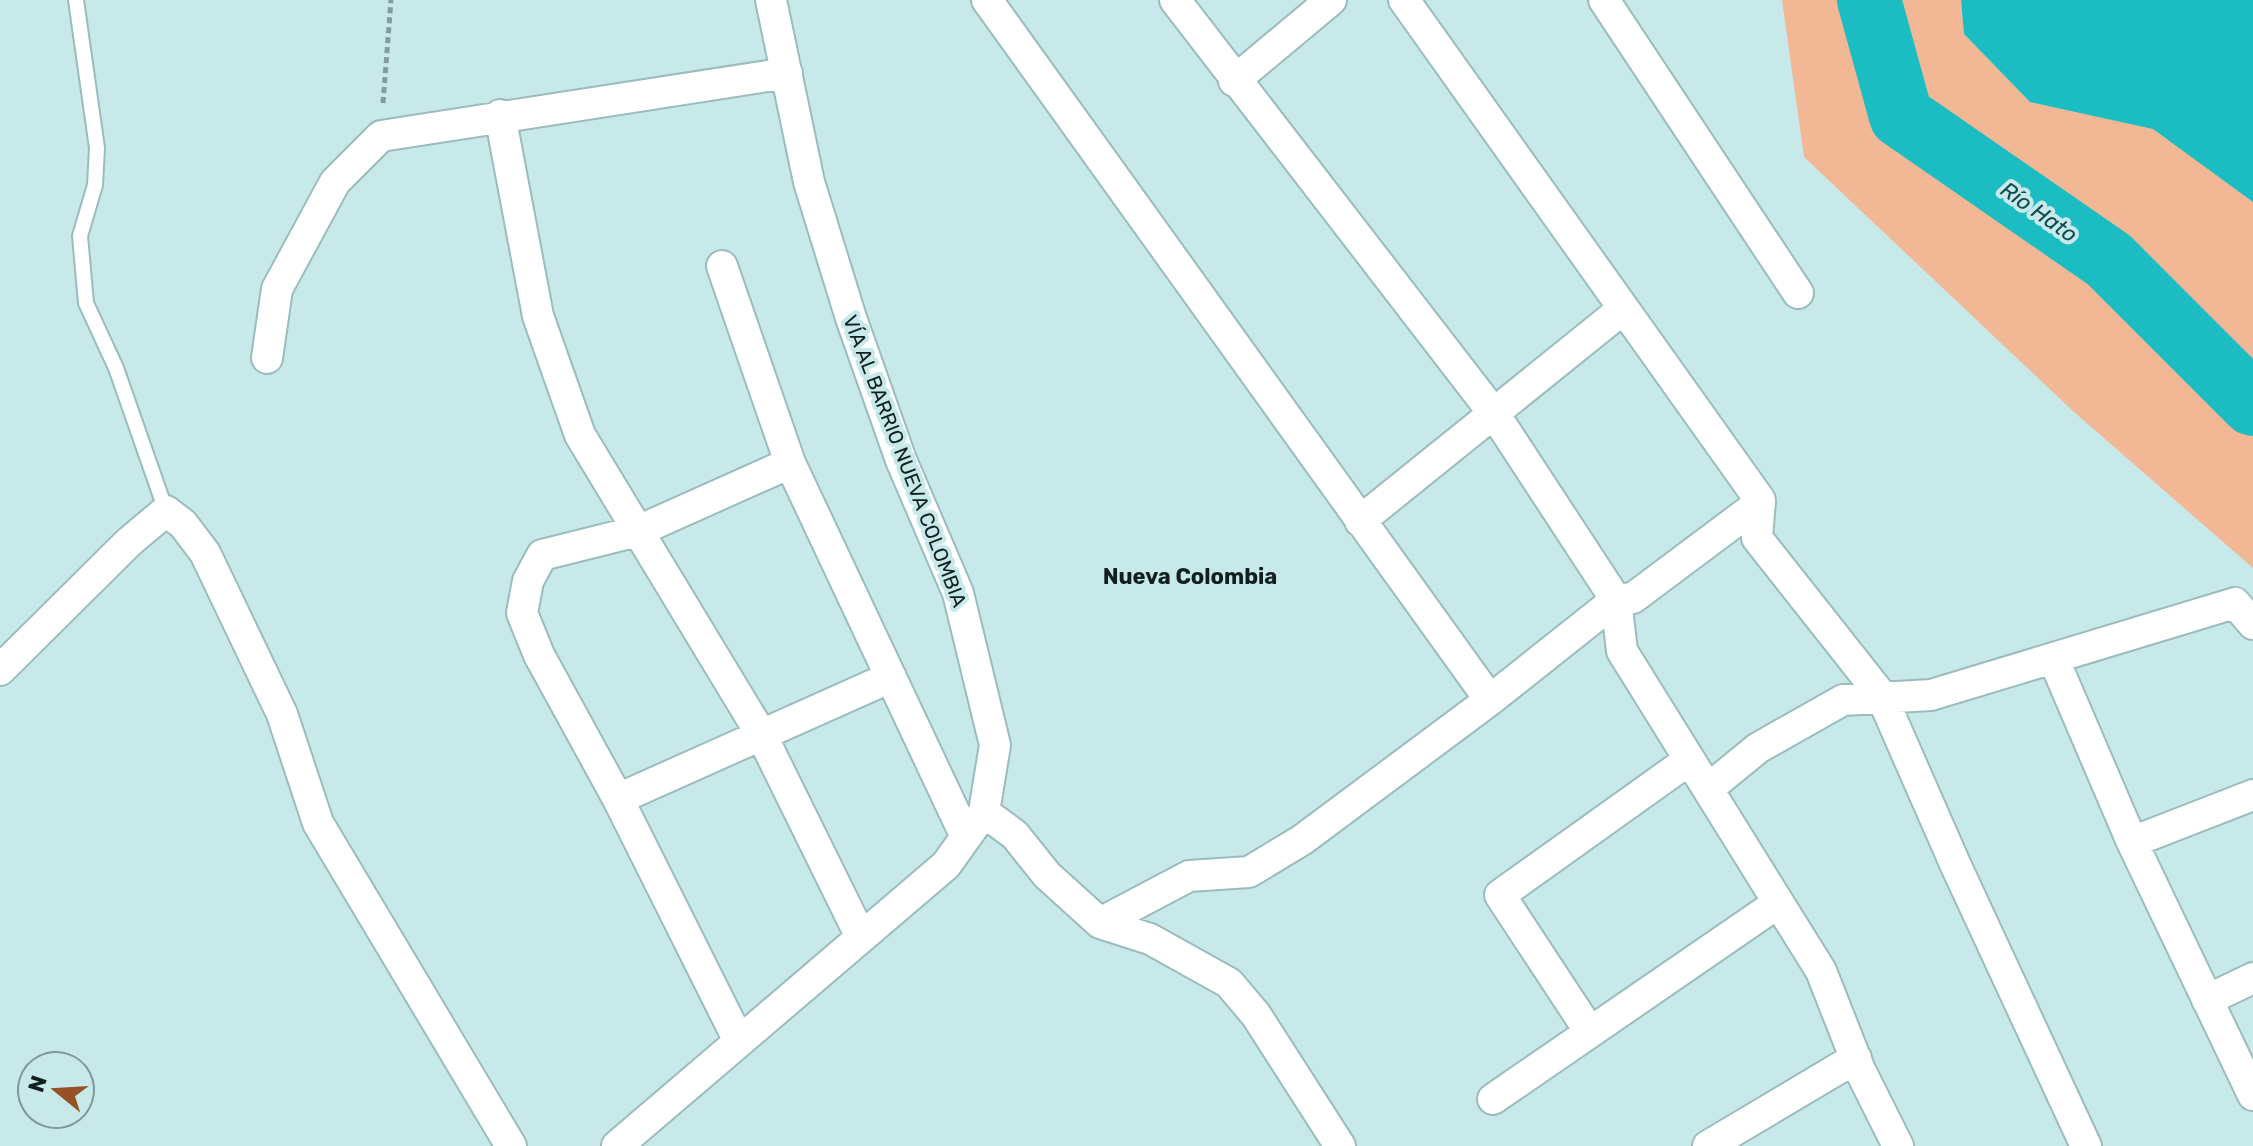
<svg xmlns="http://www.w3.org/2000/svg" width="2253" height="1146" viewBox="0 0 2253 1146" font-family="Rubik,sans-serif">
<rect width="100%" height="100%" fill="#c7e9ea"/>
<path fill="#f2b795" d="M1782,0H1961L1964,34L2030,102L2153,128L2253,202V568L2074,412L1804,157Z"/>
<path fill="#1bbdc2" d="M1961,0H2253V202L2153,129L2030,102L1964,34Z"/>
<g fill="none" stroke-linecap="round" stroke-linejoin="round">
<path stroke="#1bbdc2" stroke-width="64" d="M1869,0L1901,116L2109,260L2253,404"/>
<g stroke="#9bbcbd" stroke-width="18">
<path id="service" d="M76,0L97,148L95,185L80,236L86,303L116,368L166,511"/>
</g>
<g stroke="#9bbcbd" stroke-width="34">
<path id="minor" d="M987,0L1490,700
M1175,0L1495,415L1616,600L1622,651L1821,971L1860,1070L1898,1146
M1404,0L1760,500L1757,538L1881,695L1956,866L2086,1146
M1604,0L1798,293
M1234,81L1331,0
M500,115L538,316L580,435L761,734L861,937
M722,266L790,463L966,837
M267,358L277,289L335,182L381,136L787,73
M1360,521L1623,309
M2054,660L2132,842L2253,1095
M0,670L129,542L166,511L183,524L205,553L282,714L318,823L511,1146
M1708,789L1758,748L1843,700L1931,695L2235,603L2253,624
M618,799L891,677
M984,812L1015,835L1047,875L1100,923L1189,876L1249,872L1302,840L1490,700L1616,600L1633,598L1760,503
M2132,842L2253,795
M1100,923L1150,939L1229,983L1256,1015L1340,1146
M2207,1000L2253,978
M1590,1032L1500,895L1689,760
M739,1041L618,799L539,655L522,613L528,581L542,555L638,531L790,463
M1493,1099L1778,903
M617,1146L946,865L984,812L995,745L958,593L901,460L851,318L809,182L771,0
M1708,1146L1856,1058"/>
</g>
<path stroke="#829c9c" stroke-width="5" stroke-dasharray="6 4" stroke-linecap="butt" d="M383,103L391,0"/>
<use href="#service" stroke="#fff" stroke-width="14"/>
<use href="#minor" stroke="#fff" stroke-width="30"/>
</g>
<g text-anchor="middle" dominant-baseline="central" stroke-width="8" stroke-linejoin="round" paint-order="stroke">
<g font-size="20" fill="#121f1f" stroke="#c7e9ea">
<text transform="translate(905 461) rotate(69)">VÍA AL BARRIO NUEVA COLOMBIA</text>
</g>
<g font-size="22" font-style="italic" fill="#0b4b4d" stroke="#c7e9ea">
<text transform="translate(2039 212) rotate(35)">Río Hato</text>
</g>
<g font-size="22" font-weight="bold" fill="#121f1f" stroke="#c7e9ea">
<text x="1190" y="576">Nueva Colombia</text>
</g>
</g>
<g transform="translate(56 1090) rotate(288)"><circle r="38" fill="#c7e9ea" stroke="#7f9899" stroke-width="2"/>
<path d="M0-6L14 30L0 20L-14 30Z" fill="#965225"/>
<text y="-12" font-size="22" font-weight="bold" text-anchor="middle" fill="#121f1f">N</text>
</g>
</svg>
